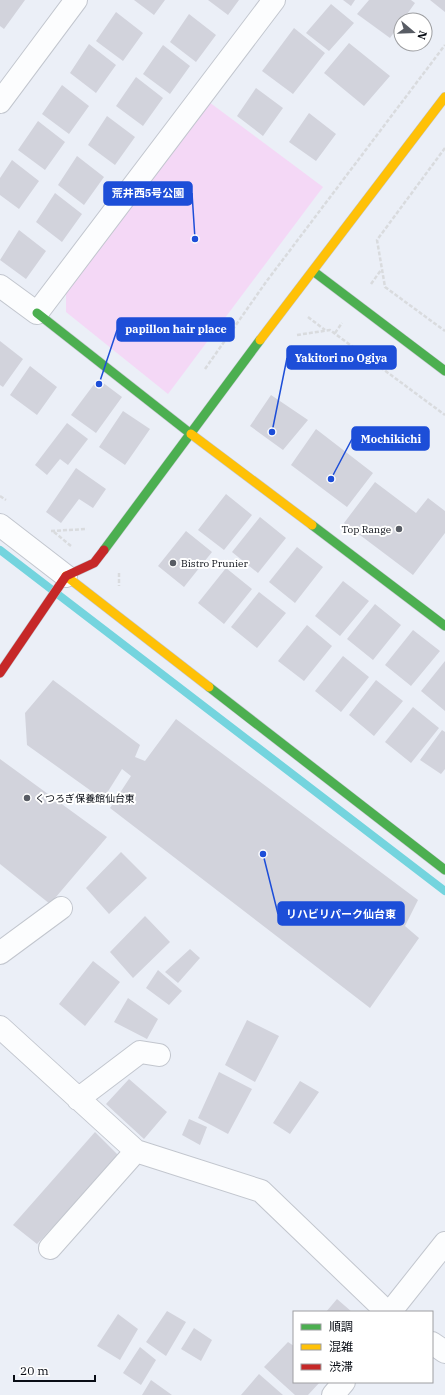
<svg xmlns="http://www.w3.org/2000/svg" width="445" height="1395" viewBox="0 0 445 1395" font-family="'IBM Plex Serif','Noto Sans JP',serif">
<rect width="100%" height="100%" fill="#ebeff7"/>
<path fill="#f4d8f6" d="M209,102L323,187L168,394L66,312V291Z"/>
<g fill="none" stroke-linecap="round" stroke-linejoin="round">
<path stroke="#74d4de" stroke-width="8" d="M0,550L445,891"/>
</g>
<path fill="#d2d3dc" d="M0,0H25L4,29L0,26Z
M134,0H165L154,15Z
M208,0H239L228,15Z
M343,0H355L351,6Z
M369,0H411L415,3L390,38L357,14Z
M430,0H445V12Z
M331,4L354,23L329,51L306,33Z
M116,12L143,33L123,61L96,41Z
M189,14L216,35L196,62L170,42Z
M294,28L325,53L293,94L262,71Z
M349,43L390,76L364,106L324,73Z
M89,44L116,65L96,93L70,73Z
M163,45L190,66L170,94L143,74Z
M136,77L163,98L143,126L116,106Z
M62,85L89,106L69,134L42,114Z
M256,88L283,108L263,136L237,116Z
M309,113L336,134L316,161L289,142Z
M107,116L135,137L115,165L88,145Z
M38,121L65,142L45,170L18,150Z
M77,156L104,177L84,205L58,185Z
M12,160L39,181L19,209L0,195V178Z
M55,193L82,214L62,242L36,222Z
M19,230L46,251L26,279L0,260Z
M0,341L23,359L3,387L0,385Z
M30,366L57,387L37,415L10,395Z
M98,379L122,397L96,433L71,415Z
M271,395L308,420L283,450L250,426Z
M123,411L150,429L125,465L99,447Z
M67,423L88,439L68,465L60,459L47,475L35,465Z
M316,429L373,473L347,507L291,465Z
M76,468L106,489L93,508L79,499L61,523L46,512Z
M375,482L416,513L428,498L445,511V533L413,575L344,523Z
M226,494L252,515L224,550L198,530Z
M260,517L286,538L258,573L232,552Z
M186,531L212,552L184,587L158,566Z
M297,547L323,567L295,603L269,582Z
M226,568L252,589L224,624L198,603Z
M343,581L369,601L340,636L315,616Z
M259,592L286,613L257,648L231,627Z
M375,604L401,625L373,660L347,639Z
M307,625L332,646L304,681L278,661Z
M413,630L440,651L411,686L385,665Z
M343,656L369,677L341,712L315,691Z
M445,661V711L421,691Z
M53,680L140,745L135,757L145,761L176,719L418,900L405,926L419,938L370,1008L110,808L131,776L122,769L107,793H94L27,745L25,713Z
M376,680L403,701L374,736L349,715Z
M413,707L439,728L411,763L385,742Z
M442,730L445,732V769L441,774L420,760Z
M0,759L107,837L50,904L0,864Z
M121,852L147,878L109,914L86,888Z
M145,916L170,942L133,978L110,952Z
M190,949L200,958L178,983L165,972Z
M93,961L120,982L85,1026L59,1004Z
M158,970L182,991L169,1005L146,988Z
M128,998L158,1019L147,1039L114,1022Z
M247,1020L279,1036L255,1082L225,1065Z
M219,1072L252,1089L228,1134L198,1118Z
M129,1079L167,1112L144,1139L106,1104Z
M300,1081L319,1092L290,1134L273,1123Z
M189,1119L207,1127L200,1145L182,1135Z
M95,1132L119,1156L37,1244L13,1225Z
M337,1299L352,1312H326Z
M167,1311L186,1322L166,1356L146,1342Z
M118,1314L138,1329L120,1360L97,1346Z
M194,1328L212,1340L201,1361L181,1349Z
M288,1342L294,1346V1382H320L308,1395H295L264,1367Z
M140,1347L156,1360L141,1385L123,1373Z
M259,1374L283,1395H241Z
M151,1380L172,1395H142Z"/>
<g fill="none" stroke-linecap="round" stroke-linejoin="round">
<g stroke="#c2c6ce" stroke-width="24">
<path id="street" d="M0,102L76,0
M0,286L37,313L274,0
M0,525L66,576
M0,953L61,908
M0,1027L136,1151L261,1191L387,1312
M78,1099L140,1052L159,1055
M50,1248L136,1151
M393,1312L395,1306L445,1243
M432,1343L445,1352
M333,1395L344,1382"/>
</g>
<g stroke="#c2c6ce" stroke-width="10">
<path id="fast" d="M313,271L445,371
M37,313L191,434
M312,525L445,626
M104,550L260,340
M209,687L445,870"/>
</g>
<g stroke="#c2c6ce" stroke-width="10">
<path id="slow" d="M260,340L445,97
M191,434L312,525
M66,576L209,687"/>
</g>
<g stroke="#c2c6ce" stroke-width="10">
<path id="jam" d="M0,673L66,576L94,563L104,550"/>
</g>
<path stroke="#d9dbde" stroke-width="2.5" stroke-dasharray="4 2" stroke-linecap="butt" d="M445,148L377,240L385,287L445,331
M371,284L381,270
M308,317L325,330
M335,333L342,323
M297,335L330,330L445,415
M205,369L266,282L445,45
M0,496L6,500
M51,531L87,529
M54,532L71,546
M119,573V586"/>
<use href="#street" stroke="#fcfdfe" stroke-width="22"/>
<use href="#fast" stroke="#4caf50" stroke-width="9"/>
<use href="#slow" stroke="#ffc107" stroke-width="9"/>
<use href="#jam" stroke="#c62828" stroke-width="9"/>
</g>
<g fill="#585c64" stroke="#fff" stroke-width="1.5">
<circle cx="399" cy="529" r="4"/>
<circle cx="173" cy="563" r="4"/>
<circle cx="27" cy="798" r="4"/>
</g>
<g text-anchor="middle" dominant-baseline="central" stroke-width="4" stroke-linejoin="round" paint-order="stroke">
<g font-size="10" fill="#090d15" stroke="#fff" text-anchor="start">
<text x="391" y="529" text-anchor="end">Top Range</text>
<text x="181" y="563">Bistro Prunier</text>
<text x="35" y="798">くつろぎ保養館仙台東</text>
</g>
</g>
<path fill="none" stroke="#1d4ed8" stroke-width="1.5" d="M195 239L192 193M99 384L117 330M272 432L287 358M331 479L352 439M263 854L278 914"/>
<g fill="#1d4ed8" stroke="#fff" stroke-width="1.5">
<circle cx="195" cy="239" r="4"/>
<circle cx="99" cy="384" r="4"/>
<circle cx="272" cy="432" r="4"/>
<circle cx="331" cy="479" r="4"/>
<circle cx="263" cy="854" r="4"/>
</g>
<g fill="#1d4ed8" stroke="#1d4ed8" stroke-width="1.5">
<rect x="104" y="182" width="88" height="23" rx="4"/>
<rect x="117" y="318" width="117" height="23" rx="4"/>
<rect x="287" y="346" width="109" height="23" rx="4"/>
<rect x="352" y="427" width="77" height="23" rx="4"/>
<rect x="278" y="902" width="126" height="23" rx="4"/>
</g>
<g font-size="11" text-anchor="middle" font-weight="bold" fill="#fff">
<text x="148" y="197">荒井西5号公園</text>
<text x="176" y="333">papillon hair place</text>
<text x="341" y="362">Yakitori no Ogiya</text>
<text x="391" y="443">Mochikichi</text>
<text x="341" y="918">リハビリパーク仙台東</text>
</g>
<rect x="293" y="1311" width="140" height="72" fill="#ffffff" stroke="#9d9ea1"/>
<rect x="301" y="1324" width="20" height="6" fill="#4caf50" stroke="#9d9ea1"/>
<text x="329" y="1331" font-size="12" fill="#090d15">順調</text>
<rect x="301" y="1344" width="20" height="6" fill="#ffc107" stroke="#9d9ea1"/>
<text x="329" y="1351" font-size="12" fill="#090d15">混雑</text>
<rect x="301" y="1364" width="20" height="6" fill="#c62828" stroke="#9d9ea1"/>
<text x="329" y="1371" font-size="12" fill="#090d15">渋滞</text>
<g transform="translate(413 32) rotate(109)"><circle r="19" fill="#ffffff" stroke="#9d9ea1"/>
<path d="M0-3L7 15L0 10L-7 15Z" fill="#585c64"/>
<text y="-6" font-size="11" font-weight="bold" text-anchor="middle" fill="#090d15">N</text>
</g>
<path d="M14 1375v6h81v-6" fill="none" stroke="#090d15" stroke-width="2"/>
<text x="20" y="1375" font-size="12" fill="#090d15" stroke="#ffffff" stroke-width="3" paint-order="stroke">20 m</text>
</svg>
